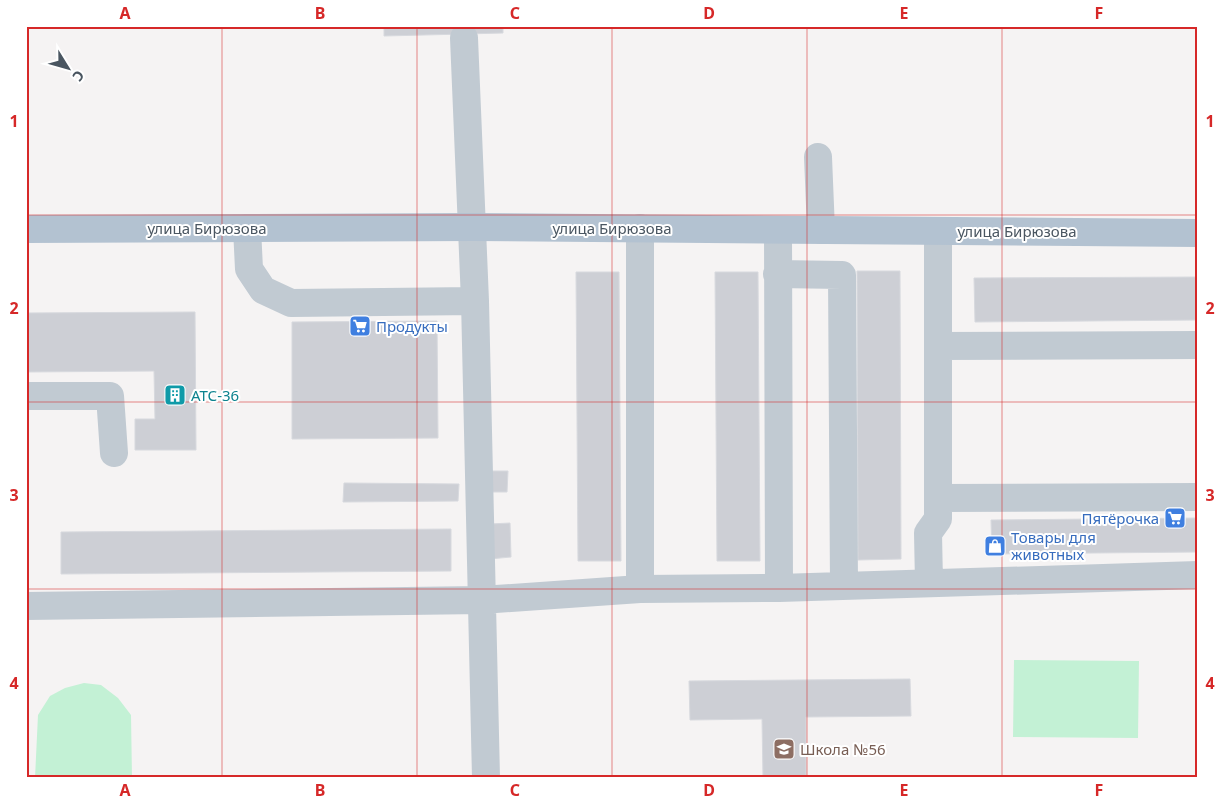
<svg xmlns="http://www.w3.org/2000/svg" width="1224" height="804" viewBox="0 0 1224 804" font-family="'Noto Sans',sans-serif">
<rect width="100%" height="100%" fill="#f5f3f3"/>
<path fill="#c3f1d5" d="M1014,660L1139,661L1138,738L1013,737Z
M84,683L101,685L118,698L131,715L132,778H35L38,715L50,696L65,688Z"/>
<path fill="#cdcfd5" stroke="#d7d9de" d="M384,26H503V33L384,36Z
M857,271H900L901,559L858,560Z
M576,272H619L621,561H578Z
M715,272H758L760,561H717Z
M1198,277V320L975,322L974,278Z
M195,312L196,450H135V419H155L154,371L26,372V313Z
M437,321L438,438L292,439V322Z
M490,471H508L507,492H490Z
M344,483L459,484L458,501L343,502Z
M1198,518V552L992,554L991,520Z
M510,523L511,557L490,559V524Z
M451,529V571L61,574V532Z
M910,679L911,716L806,717V778H763L762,719L690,720L689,681Z"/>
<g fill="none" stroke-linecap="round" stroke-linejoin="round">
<path stroke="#c1cad2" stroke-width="28" d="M464,38L475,301L486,778
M818,157L821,230
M247,228L249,269L263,290L291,303L475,301
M778,230L779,588
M777,274L842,275L844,586
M938,346L1198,345
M26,396H110L114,453
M938,498L1198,497
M929,583L928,533L938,519V231
M640,589V228
M26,606L482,600L640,589L779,588L1198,575"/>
<path stroke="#b3c2d1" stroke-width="28" d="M26,229L473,227L1198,233"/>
</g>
<path fill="none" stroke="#d62828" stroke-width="1" stroke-opacity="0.55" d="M222,26V778M417,26V778M612,26V778M807,26V778M1002,26V778M26,215H1198M26,402H1198M26,589H1198"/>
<defs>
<g id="supermarket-square" transform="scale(1.125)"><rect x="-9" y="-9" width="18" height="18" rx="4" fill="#3f7fe0" stroke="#fff"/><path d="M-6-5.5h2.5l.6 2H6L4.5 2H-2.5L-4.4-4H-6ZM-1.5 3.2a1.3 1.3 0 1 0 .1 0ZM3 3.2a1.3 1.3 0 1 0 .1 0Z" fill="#fff"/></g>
<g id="building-square" transform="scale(1.125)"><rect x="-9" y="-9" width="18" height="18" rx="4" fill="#0f9aa8" stroke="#fff"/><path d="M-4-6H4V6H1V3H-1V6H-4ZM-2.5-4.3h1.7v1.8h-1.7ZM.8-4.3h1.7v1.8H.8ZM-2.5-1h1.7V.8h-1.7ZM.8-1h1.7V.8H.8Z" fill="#fff"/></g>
<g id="shop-square" transform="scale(1.125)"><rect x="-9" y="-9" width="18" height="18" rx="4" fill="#3f7fe0" stroke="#fff"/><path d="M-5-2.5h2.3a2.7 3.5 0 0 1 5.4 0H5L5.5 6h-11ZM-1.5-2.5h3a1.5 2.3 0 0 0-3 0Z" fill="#fff"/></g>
<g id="school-square" transform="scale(1.125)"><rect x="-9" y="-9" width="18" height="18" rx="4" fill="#8d6e63" stroke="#fff"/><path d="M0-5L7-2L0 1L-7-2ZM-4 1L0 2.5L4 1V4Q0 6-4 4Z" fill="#fff"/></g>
</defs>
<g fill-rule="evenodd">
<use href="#supermarket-square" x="360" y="326"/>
<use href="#building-square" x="175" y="395"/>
<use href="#supermarket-square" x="1175" y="518"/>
<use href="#shop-square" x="995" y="546"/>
<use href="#school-square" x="784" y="749"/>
</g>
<g text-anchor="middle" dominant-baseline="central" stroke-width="4" stroke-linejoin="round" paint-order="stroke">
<g font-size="15" fill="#4a5661" stroke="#fff">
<text x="207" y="228">улица Бирюзова</text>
<text x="612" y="228">улица Бирюзова</text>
<text x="1017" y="231">улица Бирюзова</text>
</g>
<g font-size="15" fill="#366cbe" stroke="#fff" text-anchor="start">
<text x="376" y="326">Продукты</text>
<text x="1159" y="518" text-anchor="end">Пятёрочка</text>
<text x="1011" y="537">Товары для<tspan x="1011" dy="17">животных</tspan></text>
</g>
<g font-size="15" fill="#0d838f" stroke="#fff" text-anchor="start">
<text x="191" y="395">АТС-36</text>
</g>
<g font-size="15" fill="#785e54" stroke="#fff" text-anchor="start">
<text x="800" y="749">Школа №56</text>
</g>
</g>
<rect width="1224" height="804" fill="none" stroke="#ffffff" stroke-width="55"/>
<g transform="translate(68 68) rotate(127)" stroke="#ffffff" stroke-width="4" paint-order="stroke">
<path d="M0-4L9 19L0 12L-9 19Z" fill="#4a5661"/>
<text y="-8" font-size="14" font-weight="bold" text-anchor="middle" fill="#4a5661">С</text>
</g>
<rect x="28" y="28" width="1168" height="748" fill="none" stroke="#d62828" stroke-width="2"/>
<g font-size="16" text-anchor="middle" font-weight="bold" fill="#d62828">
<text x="125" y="19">A</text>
<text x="320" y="19">B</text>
<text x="515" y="19">C</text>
<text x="709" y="19">D</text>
<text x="904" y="19">E</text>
<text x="1099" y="19">F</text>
<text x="14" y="127">1</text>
<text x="1210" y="127">1</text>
<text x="14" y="314">2</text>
<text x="1210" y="314">2</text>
<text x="14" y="501">3</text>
<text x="1210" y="501">3</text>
<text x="14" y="689">4</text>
<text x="1210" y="689">4</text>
<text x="125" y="796">A</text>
<text x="320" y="796">B</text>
<text x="515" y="796">C</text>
<text x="709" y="796">D</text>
<text x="904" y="796">E</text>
<text x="1099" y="796">F</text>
</g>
</svg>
